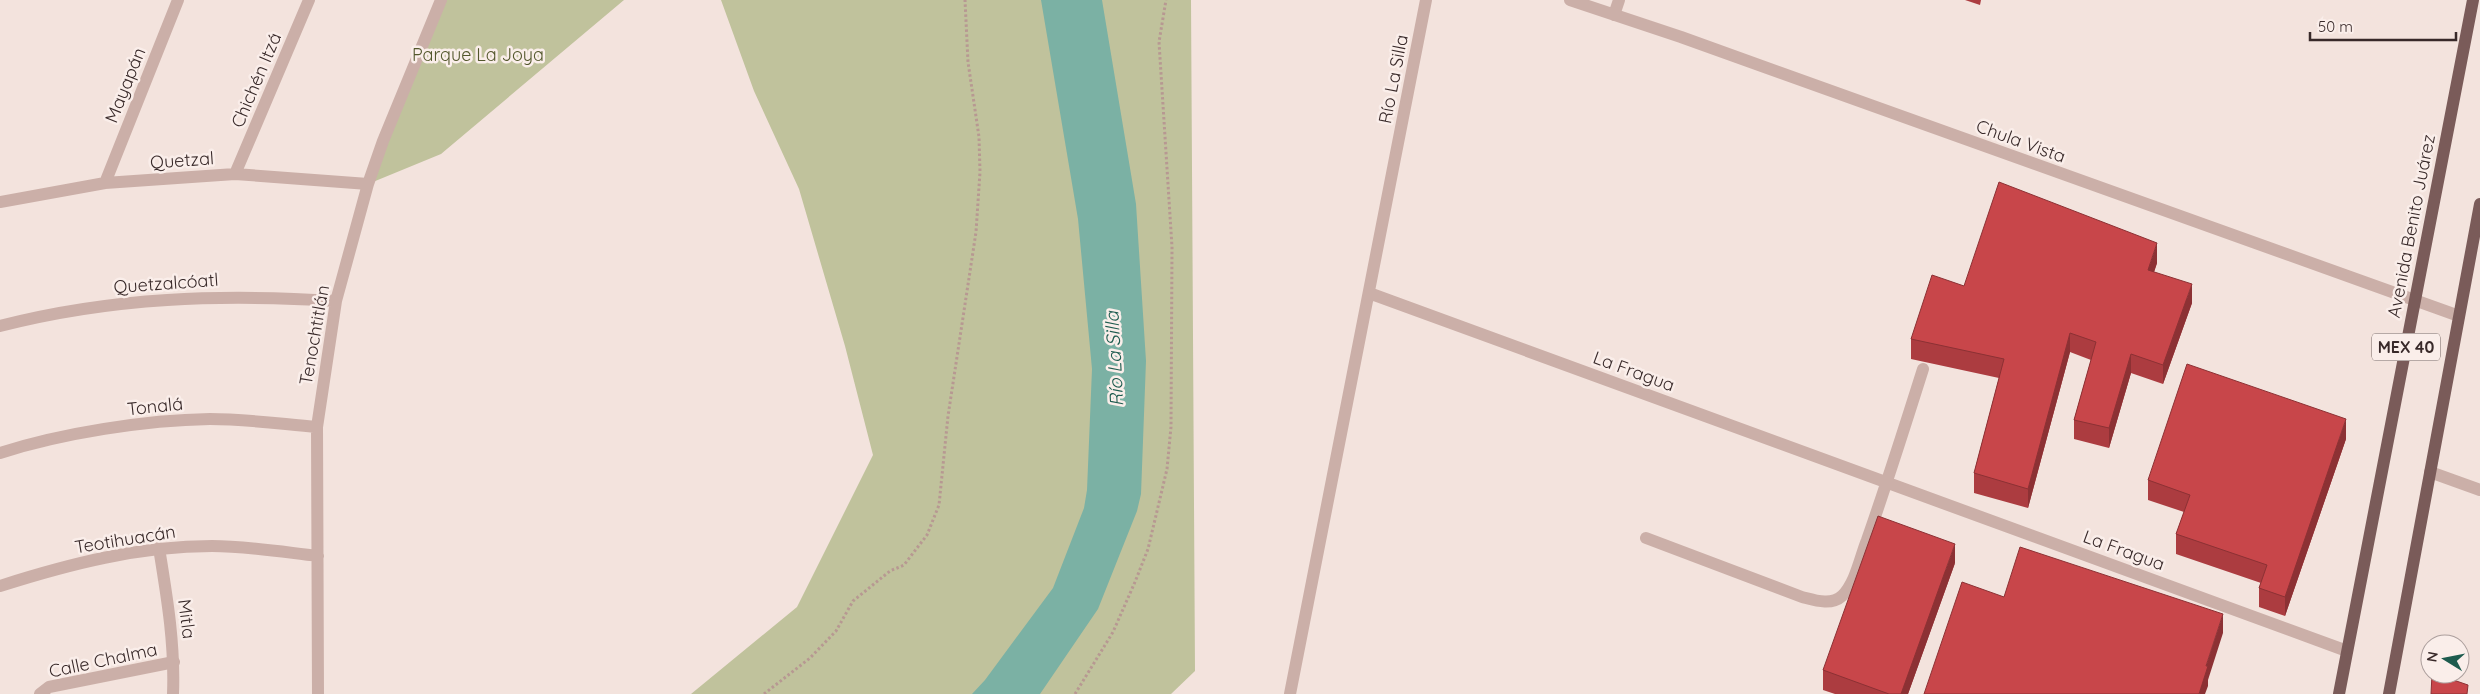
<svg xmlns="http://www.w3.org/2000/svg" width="2480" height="694" viewBox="0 0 2480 694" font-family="Quicksand,sans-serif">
<rect width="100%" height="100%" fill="#f3e3dd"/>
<path fill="#c0c29c" d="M442,0H624L441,154L368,184Z
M721,0H1191L1195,671L1171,694H691L797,607L873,455L845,346L799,189L754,91Z"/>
<path fill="#7bb1a4" d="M1041,0H1102L1136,204L1146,361L1141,494L1137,511L1098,609L1040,694H972L985,680L1053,588L1084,508L1087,490L1092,369L1078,219Z"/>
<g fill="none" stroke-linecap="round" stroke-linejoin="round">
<path stroke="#b79892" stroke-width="3" stroke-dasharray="2.5 2.5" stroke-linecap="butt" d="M764,694L810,658L836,631L853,601L890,571L904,565L927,535L939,505L948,416L976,232L980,172L979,137L968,62L965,0
M1075,694L1113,632L1135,582L1148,549L1167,469L1171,427L1172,247L1159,42L1166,0"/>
<path stroke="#cbafa8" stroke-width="12" d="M40,694L49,687L174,662"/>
<path stroke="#cbafa8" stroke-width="12" d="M1570,0L1681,37L2459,316
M1614,15L1619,0
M235,174L309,0
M105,183L178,0
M0,202L105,183L235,174L368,184
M1369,293L2347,651
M0,326C113,297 221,294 336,301
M0,453C62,433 146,420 210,419C245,419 281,424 317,427
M2430,472L2480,490
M1646,538L1802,597C1814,600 1831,606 1842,596C1856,582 1860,557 1867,540C1887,483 1905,426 1923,369
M159,548C167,597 175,644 173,694
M0,586C69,564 139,546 212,546C247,546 283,552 318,556
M318,694L317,427L336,301L368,184L383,141L441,0
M1290,694L1426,0"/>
<path stroke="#7a5b59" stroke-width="12" d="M2339,694L2473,0
M2389,694L2480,204"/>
</g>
<path fill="#ac3c40" d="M1965,0H1981L1980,5Z
M2157,263L2154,272L2192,303L2163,384L2131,373L2109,448L2074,439V420L2091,360L2070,352L2028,508L1974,493V473L1999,378L1911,359V339L1964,286Z
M2346,439L2285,616L2259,607V588L2261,583L2176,554V534L2184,512L2148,500V480Z
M1955,563L1908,694H1835L1823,690V670Z"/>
<path fill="#8c3134" d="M2157,243V263L2148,290V270Z
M2192,284V303L2163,384V365Z
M2070,333V352L2028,508V489Z
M2131,354V373L2109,448V428Z
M2346,419V439L2285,616V597Z
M1955,544V563L1908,694H1901Z
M2223,614V633L2208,680V686L2205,694H2199L2206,666Z"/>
<path fill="#c8464a" stroke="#8c3134" d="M1999,182L2157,243L2148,270L2192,284L2163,365L2131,354L2109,428L2074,420L2096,342L2070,333L2028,489L1974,473L2004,359L1911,339L1932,275L1964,286Z
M2187,364L2346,419L2285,597L2259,588L2267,565L2176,534L2190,495L2148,480Z
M1878,516L1955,544L1901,694H1889L1823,670Z
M2020,547L2223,614L2206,666H2208L2199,694H1924L1962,582L2004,597Z
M2432,674H2436L2468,685L2467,694H2431Z"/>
<g text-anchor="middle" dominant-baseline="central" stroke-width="5" stroke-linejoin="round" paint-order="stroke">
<rect fill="#faeeea" stroke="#726463" stroke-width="1" x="2372" y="333.5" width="68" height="27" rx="4"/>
<g font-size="16" font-weight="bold" fill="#382929">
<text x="2406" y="347">MEX 40</text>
</g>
<g font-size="18" fill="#53572c" stroke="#faeeea">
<text x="478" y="54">Parque La Joya</text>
</g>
<g font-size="18" fill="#382929" stroke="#faeeea">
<text transform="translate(1393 79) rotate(-79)">Río La Silla</text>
<text transform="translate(256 80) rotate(-67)">Chichén Itzá</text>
<text transform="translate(125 85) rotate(-68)">Mayapán</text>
<text transform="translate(2021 141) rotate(20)">Chula Vista</text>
<text transform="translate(182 160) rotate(-4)">Quetzal</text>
<text transform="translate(2411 226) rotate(-79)">Avenida Benito Juárez</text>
<text transform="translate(166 283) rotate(-4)">Quetzalcóatl</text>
<text transform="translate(314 335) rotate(-80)">Tenochtitlán</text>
<text transform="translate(1634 371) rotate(20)">La Fragua</text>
<text transform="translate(155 406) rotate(-6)">Tonalá</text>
<text transform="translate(125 539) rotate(-9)">Teotihuacán</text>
<text transform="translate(2124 550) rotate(20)">La Fragua</text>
<text transform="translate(187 619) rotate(83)">Mitla</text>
<text transform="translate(103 660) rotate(-12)">Calle Chalma</text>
</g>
<g font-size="19" font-style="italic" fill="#1d5b4e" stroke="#faeeea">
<text transform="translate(1114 359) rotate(-93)">Río La Silla</text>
</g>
</g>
<g transform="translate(2445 659) rotate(280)"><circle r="24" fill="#faeeea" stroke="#ac9f9d"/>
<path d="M0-4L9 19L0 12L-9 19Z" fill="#1d5b4e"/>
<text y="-8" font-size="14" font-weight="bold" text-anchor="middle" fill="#382929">N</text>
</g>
<path d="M2310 32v8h146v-8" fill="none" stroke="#382929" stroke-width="2.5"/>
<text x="2318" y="32" font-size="15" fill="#382929" stroke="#faeeea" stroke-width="4" paint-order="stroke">50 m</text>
</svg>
